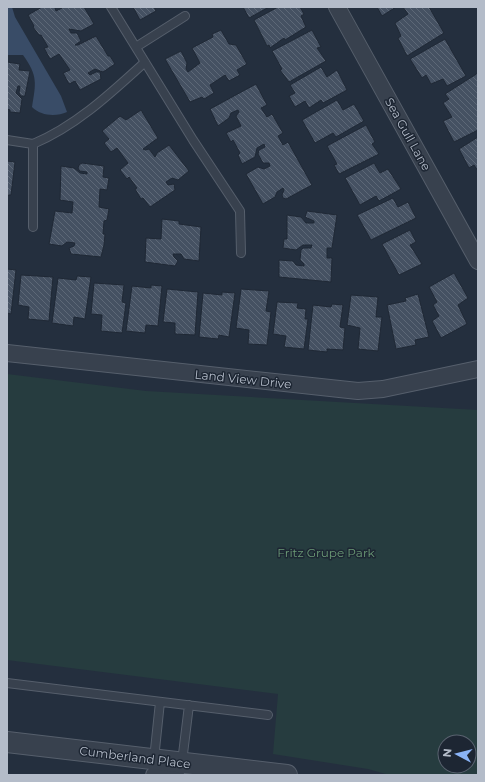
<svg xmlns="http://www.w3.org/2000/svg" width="485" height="782" viewBox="0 0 485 782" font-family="Montserrat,sans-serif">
<defs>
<pattern id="building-back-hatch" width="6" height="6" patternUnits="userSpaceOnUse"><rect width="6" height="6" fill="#455162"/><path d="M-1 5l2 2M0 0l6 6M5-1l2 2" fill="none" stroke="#5d6877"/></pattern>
</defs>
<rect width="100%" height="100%" fill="#242f3e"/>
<path fill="#263c3f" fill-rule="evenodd" d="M7,374L146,391L478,410V775H389L368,769L273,754L278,694L7,660ZM445,742H469V766H445Z"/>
<path fill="#394c67" d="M7,7H12L15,17L61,96L67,112C56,117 41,116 32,107C36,83 38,76 23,55H7Z"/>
<path fill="url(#building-back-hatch)" stroke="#1f2835" d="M42,7H58L55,8L56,11L64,7H84L94,24L81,31L69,29L71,33H77L81,41L75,45H78L96,36L108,56H110L115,64L103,72L95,69L88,73L90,75L96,72H100L101,79L80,90L75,81L69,84L63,73L70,70L59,54L50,59L44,48L48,47L41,35H39L33,27L34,26L28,15Z
M133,7H154L156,11L140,20Z
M243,7H269L249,18Z
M278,7H300L304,14L301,16L306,27L285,40L284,38L270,48L269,45L267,46L254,20Z
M377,7H396L382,16Z
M403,7H429L444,33L407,56L398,38L401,36L395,23L408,14Z
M221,30L229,44L236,45L247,64L237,70L240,75L229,81L225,75L210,85L214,93L204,99L202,97L190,102L165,59L181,51L187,63L186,69L188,72L200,63L192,48L213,37L212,34Z
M312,30L321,47L317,48L326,61L289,82L280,70L282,69L272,51Z
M445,39L466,76L447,86L443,79L431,84L426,75L422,78L410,59Z
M7,62L20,64L19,70L30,71L25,96H21L19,93L20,86H18L16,93L22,99L20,113L10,112V110L7,109Z
M321,67L327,77L337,70L347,90L323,103L321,100L309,108L305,101L295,107L289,96L295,93L290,85Z
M478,73V130L454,142L443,121L452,117L443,103L449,99L445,94Z
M256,84L267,105L261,108L267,117L272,114L283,133L278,136L283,145L288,142L312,185L286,199L283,198L282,195L284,190L283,188L277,192L275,197L263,204L246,174L258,167L264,169L270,166L269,163H263L258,154L259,150L265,147L264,144L257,148L255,157L242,164L238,155L240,153L233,140L231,142L226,133L241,126L236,116L239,112L238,110L231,113L229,118L218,126L210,109Z
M337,100L343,110L354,104L364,121L336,137L333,133L315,143L302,120Z
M141,110L158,138L143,149L145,150L149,149L155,157L157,153L169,145L189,171L178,180L172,178L166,182L168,185L174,184L175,190L150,207L143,198L141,199L135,189L137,188L129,177L127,179L120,170L128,163L117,148L111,152L104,143L109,139L102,131L120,116L126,120Z
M366,125L375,142L372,144L379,154L339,174L334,165L337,164L327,146Z
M478,137V171L474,165L469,168L459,149Z
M7,161L15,162L11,195H7Z
M82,163L104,166L103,177L109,178L107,190L100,189L99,207L109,209L107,220L104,221L103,234H105L104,245L101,257L71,254L69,248L74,246L75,243L67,242L62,246L49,244L55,211L72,213L73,202L60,200L61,166L74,168L80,173L87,174V172L80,171L78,168L79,165Z
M374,163L380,173L388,169L401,189L379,201L376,196L360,205L345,178Z
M393,198L398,207L408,202L416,218L371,240L357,215Z
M307,211L337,215L332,248H327V258H332L331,282L279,277V260L293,261L296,265L304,266V264L300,260L301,250L303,248H311L312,245H303L296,250L283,248L284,239H287V215L301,217L306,223H314V221L305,217Z
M162,219L179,221V224L201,227L199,261L184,259L181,254H173L174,257L178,261L175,266L145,262L146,238L161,239Z
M410,230L416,242L410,245L422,264L399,275L382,244Z
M7,269L16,270L11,314L7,313Z
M454,273L468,298L458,305L467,324L441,338L432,321L439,316L433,305L437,302L429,287Z
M21,275L53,277L49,321L28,319L29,307L18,305Z
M77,276L91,277L85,319L74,317L73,326L52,323L58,278L76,280Z
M94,283L124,285L122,302L126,303L122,333L101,331L102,315L91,314Z
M151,285L162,286L158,326L146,325L145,333L126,331L132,286L151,288Z
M167,289L198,292L195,335L175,334V323L163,322Z
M241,289L269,291L266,311L271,312L267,345L248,344L249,330L236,328Z
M222,292L235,293L229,337L219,335L218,339L199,337L203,293L222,295Z
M418,294L429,337L415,340L416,345L396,349L387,305L406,301L405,298Z
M351,295L378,297L376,317H382L378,351L358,349L360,328L347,325Z
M277,302L298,303L297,308L306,309L305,319H308L304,349L284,347L286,336L273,334Z
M332,304L343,305L340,327L345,328L343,350L327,349V352L308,350L313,305L331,307Z"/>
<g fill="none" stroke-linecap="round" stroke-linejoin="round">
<g stroke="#565f6c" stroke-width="10">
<path id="service" d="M111,7L193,140L240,211L241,253
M136,47L185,16
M7,140L33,144V227
M33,144C76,126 111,93 145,62
M7,683L268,715
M154,759L160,702
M182,762L189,705"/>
</g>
<g stroke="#565f6c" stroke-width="18">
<path id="minor" d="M337,7L478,261
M7,353L358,391L383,389L478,369
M154,775L170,761L176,775"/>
</g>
<g stroke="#565f6c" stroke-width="22">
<path id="tertiary" d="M7,742L287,775"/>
</g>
<use href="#service" stroke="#38414e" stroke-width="8"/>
<use href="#minor" stroke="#38414e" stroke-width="16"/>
<use href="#tertiary" stroke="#38414e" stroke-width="20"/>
</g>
<g text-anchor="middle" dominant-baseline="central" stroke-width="3" stroke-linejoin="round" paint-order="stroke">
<g font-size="12" fill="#b4bcc9" stroke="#1d2633">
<text transform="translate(408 134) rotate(61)">Sea Gull Lane</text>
<text transform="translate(243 379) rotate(6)">Land View Drive</text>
<text transform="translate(135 757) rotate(7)">Cumberland Place</text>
</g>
<g font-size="12" fill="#6b9a76" stroke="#1d2633">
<text x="326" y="552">Fritz Grupe Park</text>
</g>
</g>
<rect width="485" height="782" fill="none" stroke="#b4bcc9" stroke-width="16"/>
<g transform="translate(457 754) rotate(277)"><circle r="19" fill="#1d2633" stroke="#59626f"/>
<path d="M0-3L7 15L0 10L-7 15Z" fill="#8ab4f8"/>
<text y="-6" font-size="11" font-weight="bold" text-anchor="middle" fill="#b4bcc9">N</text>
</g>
</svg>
